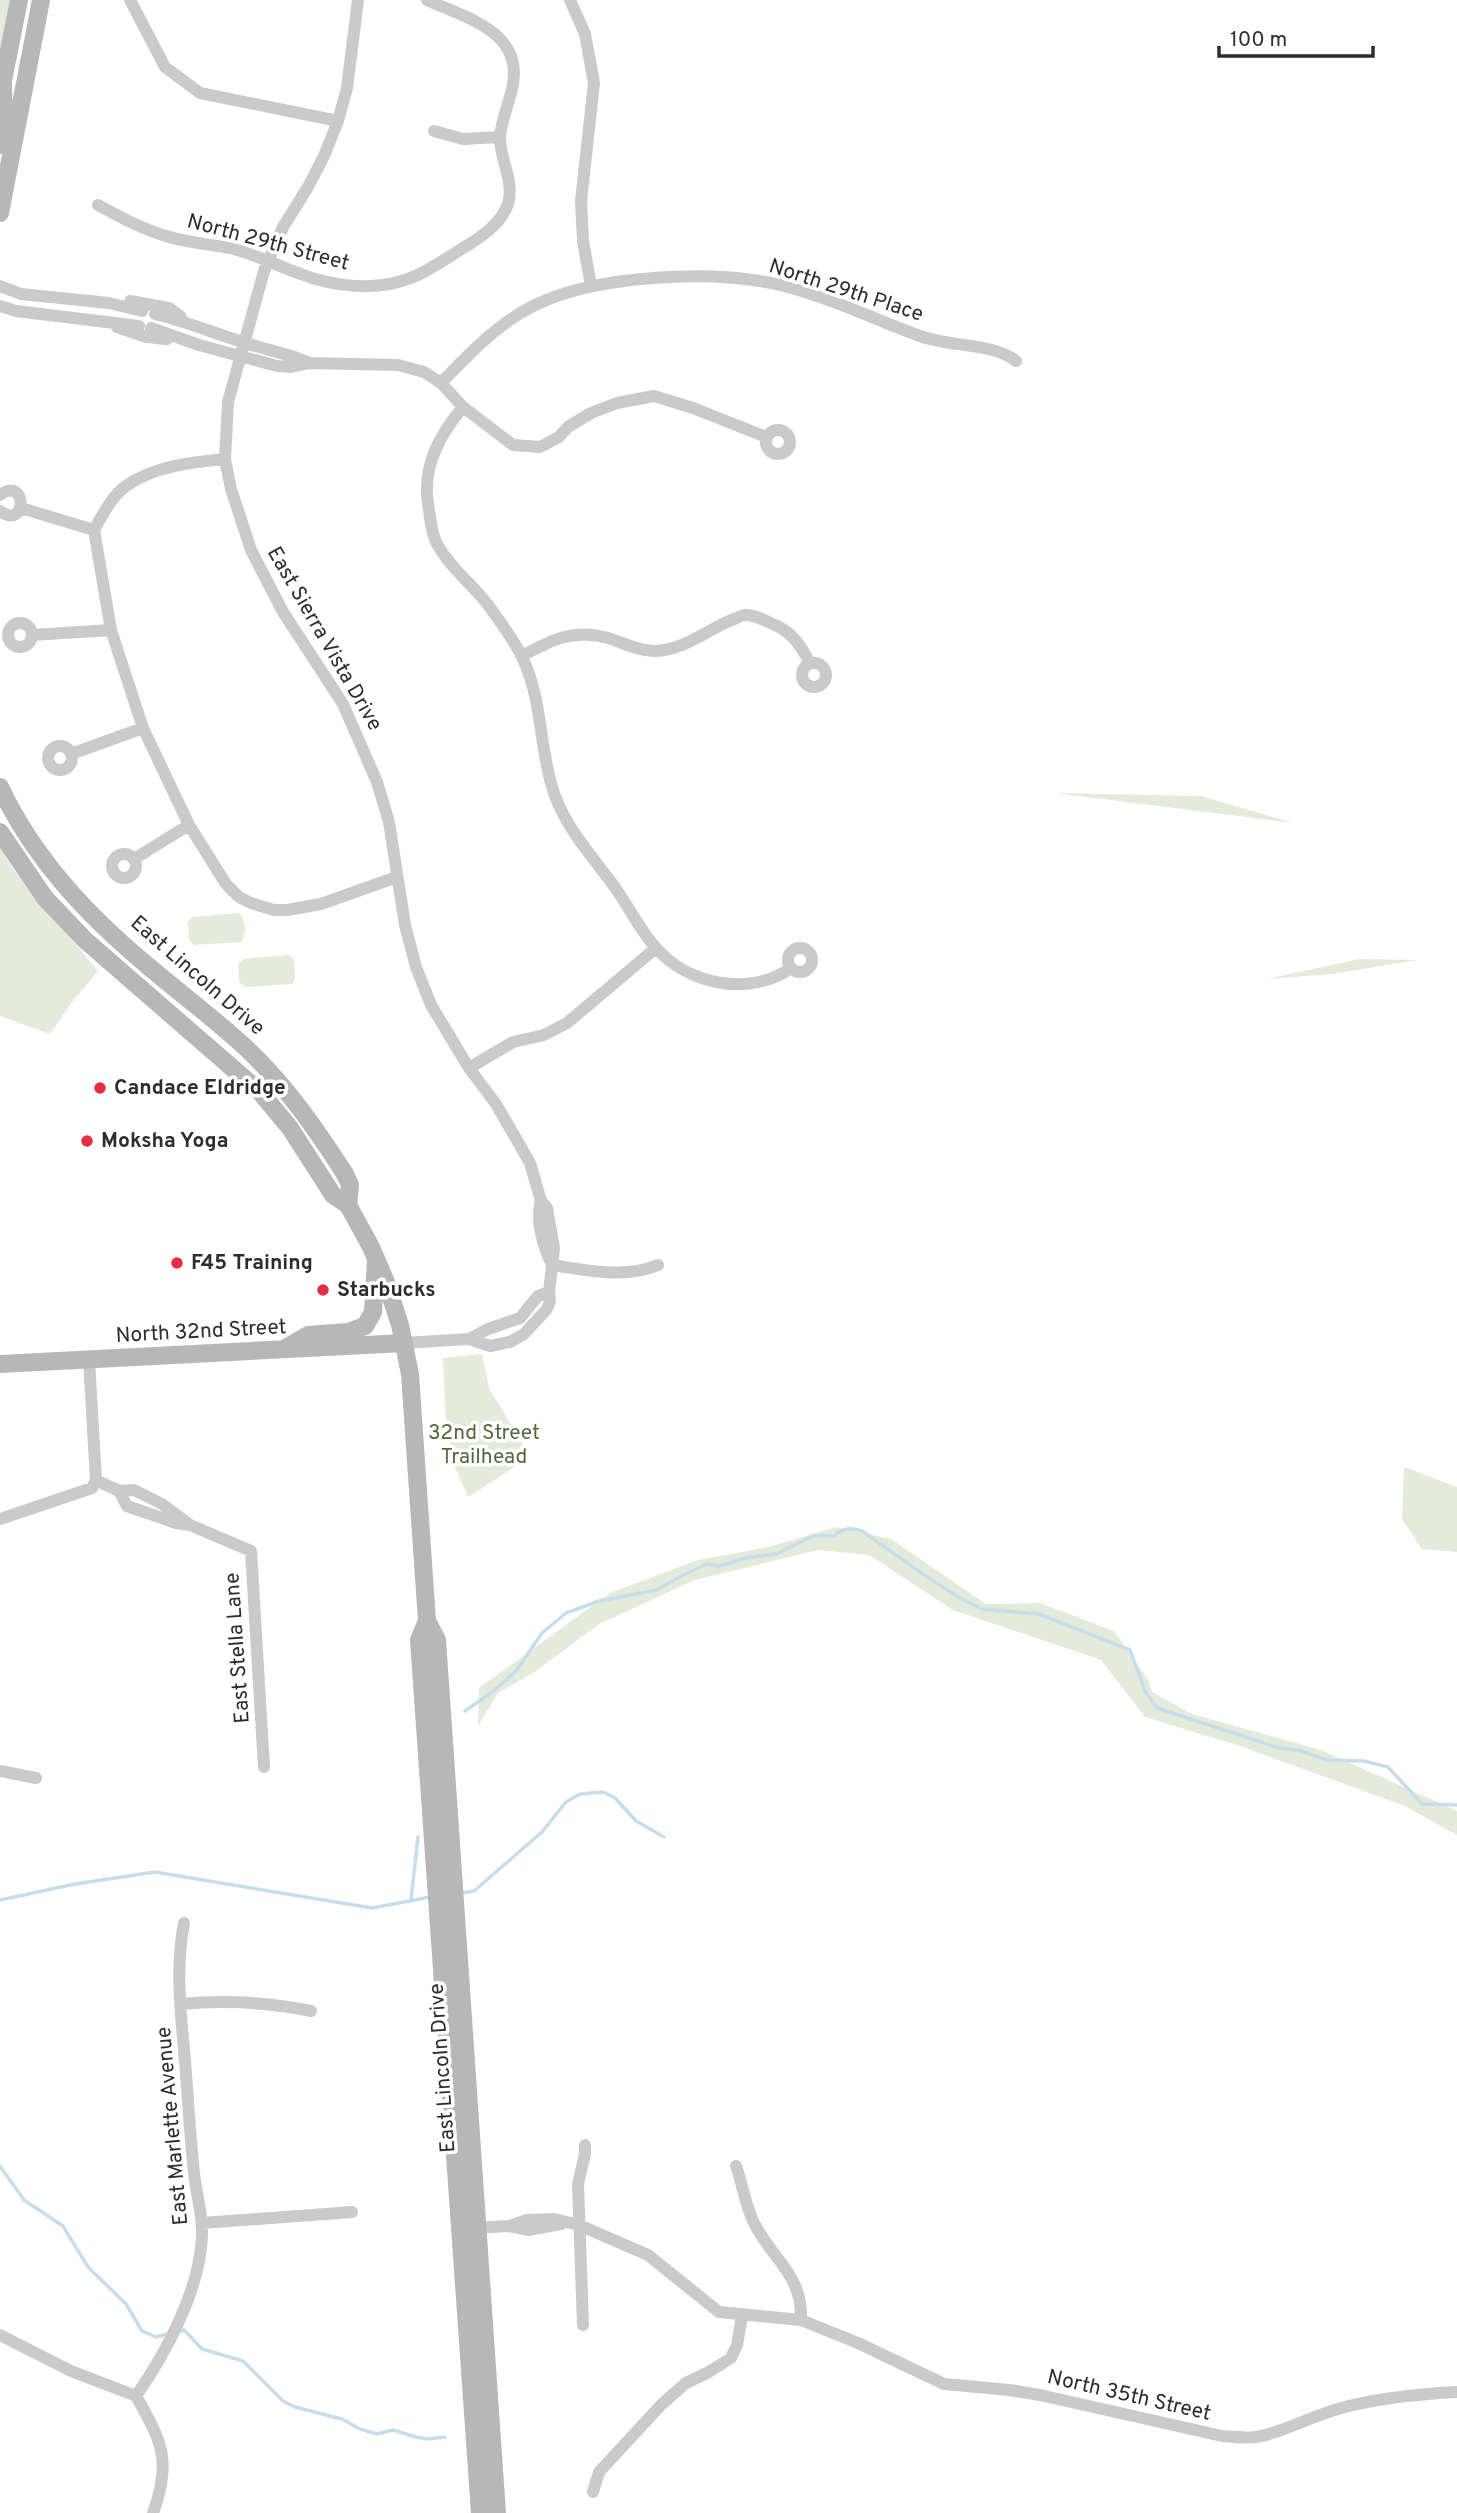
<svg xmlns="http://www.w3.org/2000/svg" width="1457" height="2513" viewBox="0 0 1457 2513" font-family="Overpass,sans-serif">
<rect width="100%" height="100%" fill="#fff"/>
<path fill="#e4ebda" d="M0,0H10L0,52Z
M1054,793L1201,796L1293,823Z
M0,848L13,869L98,971L72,1002L50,1034L0,1016Z
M239,913C246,920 247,934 241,942L194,945L189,940L188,922L192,917Z
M289,955L294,960L295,979L292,984L245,987L239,982L238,964L243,959Z
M1360,959L1418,960L1332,974L1267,979Z
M482,1354L489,1388L530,1457L468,1497L454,1465L446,1422L443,1358Z
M1404,1467L1457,1487V1552L1422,1549L1402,1519Z
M836,1527L891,1539L986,1604L1040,1603L1114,1631L1149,1681L1152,1692L1192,1714L1321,1750L1457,1811V1835L1405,1806L1240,1746L1145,1717L1101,1660L953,1610L869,1555L818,1550L695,1580L599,1624L536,1671L498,1693L478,1726L479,1688L610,1593L698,1560L768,1547Z"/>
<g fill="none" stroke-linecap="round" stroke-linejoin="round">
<path stroke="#c6deeb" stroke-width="3.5" d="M465,1711L492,1692L516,1671L542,1633L566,1613L599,1601L657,1590L679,1577L707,1564L719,1566L746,1558L776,1554L813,1536H834C843,1528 850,1527 862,1531L923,1574L958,1597L982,1609L1039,1614L1130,1650L1145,1691L1157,1708L1279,1748L1298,1750L1327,1760L1364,1761L1388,1767L1422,1804L1457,1805
M462,1893L474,1891L542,1832L566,1802L580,1794L603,1792L615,1798L636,1821L664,1837
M0,1900L75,1884L155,1872L372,1908L430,1897
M411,1900L418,1837
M0,2166L24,2200L63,2226L88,2267L126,2304L142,2331L156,2337L167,2334
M178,2332L184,2330L202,2349L243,2361L283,2401L295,2407L342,2419L360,2429L377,2434L393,2430L416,2437L429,2439L445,2437"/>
<path stroke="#cacaca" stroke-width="12" d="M130,0L165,67L200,93L338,121
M358,0L347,88L338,121L324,156L308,187L283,227L264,271L228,402L225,459L231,489L251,550L283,612L343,704L377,782L389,822L405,925L416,967L431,1005L469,1068L496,1104L530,1163L541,1201L547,1208L554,1248L549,1292L550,1301L547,1309L524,1334L510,1342L490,1346L469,1339
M570,0L585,34L594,83L581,201L583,241L591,286
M434,131L463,139L500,137
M98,205C120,217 142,229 166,236C187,243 211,244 234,249C256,255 276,265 298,273C333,287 378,292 413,277C430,270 447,258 463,248C480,238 501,224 508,204C515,181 499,158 500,136C502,118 510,101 513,84C522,31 466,18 427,0
M0,286L21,294L109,303L142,311
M130,301L169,308L181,317
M0,306L16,311L139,326
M155,314C185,321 213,333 243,342C265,350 288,353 310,363
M117,327L146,337L167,339
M151,328L199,345L277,366L291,367L310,363L398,365L424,372L441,383L463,407L513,445L540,447L559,437L568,427L591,413L617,403L654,396L693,408L766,437
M441,383C469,354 498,323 535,305C597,275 713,269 780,285C828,297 874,319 920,336C950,347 993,343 1016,361
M463,407C440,434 422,466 428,503C430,516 431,533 437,544C449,566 470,583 485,601C497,617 515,641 523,659C542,701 539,740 551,783C561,822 588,851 611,882C627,903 639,929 656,948C689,985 749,997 791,968
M766 442a12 12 0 1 1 24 0a12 12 0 1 1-24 0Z
M225,459C193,462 154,466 126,486C112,496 103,514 94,530L111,630L143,728L189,825L226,884L239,897L251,903L274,910H287L321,904L397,877
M0,495C27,475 28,531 0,511
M21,508L94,530
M8 635a12 12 0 1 1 24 0a12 12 0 1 1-24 0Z
M32,635L111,630
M522,656C551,640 574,628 608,638C624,643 638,651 655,651C683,650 704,632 729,621C733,620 740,616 744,615C754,614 766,621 775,625C793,633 801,646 810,663
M802 675a12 12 0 1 1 24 0a12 12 0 1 1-24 0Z
M48 758a12 12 0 1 1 24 0a12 12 0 1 1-24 0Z
M71,754L143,728
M112 866a12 12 0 1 1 24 0a12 12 0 1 1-24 0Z
M134,859L189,825
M788 960a12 12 0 1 1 24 0a12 12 0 1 1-24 0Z
M469,1068L513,1042L544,1035L567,1023L656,948
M540,1205C536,1223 544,1248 552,1265
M552,1265C585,1270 625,1279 658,1265
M404,1343L469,1339L488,1329L520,1318L538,1296L549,1292
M96,1480L119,1491L134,1490L162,1504L189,1524
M119,1491L127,1506L176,1523L190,1525L251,1551L264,1767
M0,1519L92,1488L96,1480L89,1360
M0,1771L36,1778
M181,2004C225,2000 267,2002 311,2011
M736,2166C743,2185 745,2205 754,2223C772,2259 803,2275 801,2320
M202,2223L352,2212
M509,2226L527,2220L554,2219L579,2225L648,2255L719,2312L801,2320L858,2343L944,2384L1009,2390L1040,2395L1222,2436C1235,2437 1248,2439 1261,2436C1286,2431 1312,2416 1338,2409C1376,2398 1417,2394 1457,2392
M472,2228L509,2226L528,2230L561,2224
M583,2325L578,2184L585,2154V2145
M0,2335L71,2371L136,2396
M593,2492L599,2472L662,2404L686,2383L707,2373L731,2358L737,2345L742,2316
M153,2513C172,2461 162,2442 136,2396C166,2353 200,2290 202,2236C203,2214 196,2194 194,2173C190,2135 188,2098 185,2061C181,2015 175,1969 184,1923"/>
<path stroke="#b7b7b7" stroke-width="18" d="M0,96L19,0
M0,145L4,124L3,84
M0,213L41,0
M0,787C34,859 88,916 148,966C181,994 215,1019 246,1048C285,1084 316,1129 345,1174L350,1185L348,1205
M0,832L45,898L85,940L260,1092L290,1128L333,1195L348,1205L371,1247L386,1282L400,1325L410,1374L427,1621L437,1640L497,2513
M284,1349L308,1335L348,1332L365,1326L373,1312L376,1261
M0,1364L404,1343
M427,1621L419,1640L480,2513"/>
</g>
<g fill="#e62d43" stroke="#fff" stroke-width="2.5">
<circle cx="100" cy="1088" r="7"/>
<circle cx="87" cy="1141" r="7"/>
<circle cx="177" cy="1263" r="7"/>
<circle cx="323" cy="1290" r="7"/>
</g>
<g text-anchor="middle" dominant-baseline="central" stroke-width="7" stroke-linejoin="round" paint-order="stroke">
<g font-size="21" fill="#2d2d2d" stroke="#fff">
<text transform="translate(268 243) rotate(15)">North 29th Street</text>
<text transform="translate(846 291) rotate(18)">North 29th Place</text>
<text transform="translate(324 639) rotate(60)">East Sierra Vista Drive</text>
<text transform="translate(197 976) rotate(41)">East Lincoln Drive</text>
<text transform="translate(201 1332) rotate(-3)">North 32nd Street</text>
<text transform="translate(238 1648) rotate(-94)">East Stella Lane</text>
<text transform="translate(443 2068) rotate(-94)">East Lincoln Drive</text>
<text transform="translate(173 2126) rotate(-95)">East Marlette Avenue</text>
<text transform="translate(1129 2396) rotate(13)">North 35th Street</text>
</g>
<g font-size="21" font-weight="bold" fill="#2d2d2d" stroke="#fff" text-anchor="start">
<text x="114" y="1088">Candace Eldridge</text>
<text x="101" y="1141">Moksha Yoga</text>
<text x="191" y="1263">F45 Training</text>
<text x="337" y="1290">Starbucks</text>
</g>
<g font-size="21" fill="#52693a" stroke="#fff">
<text x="484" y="1433">32nd Street<tspan x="484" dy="24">Trailhead</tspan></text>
</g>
</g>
<path d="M1219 46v10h154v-10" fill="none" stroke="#2d2d2d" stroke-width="3.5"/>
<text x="1230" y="46" font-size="21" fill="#2d2d2d" stroke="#ffffff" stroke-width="5" paint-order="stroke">100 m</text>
</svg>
